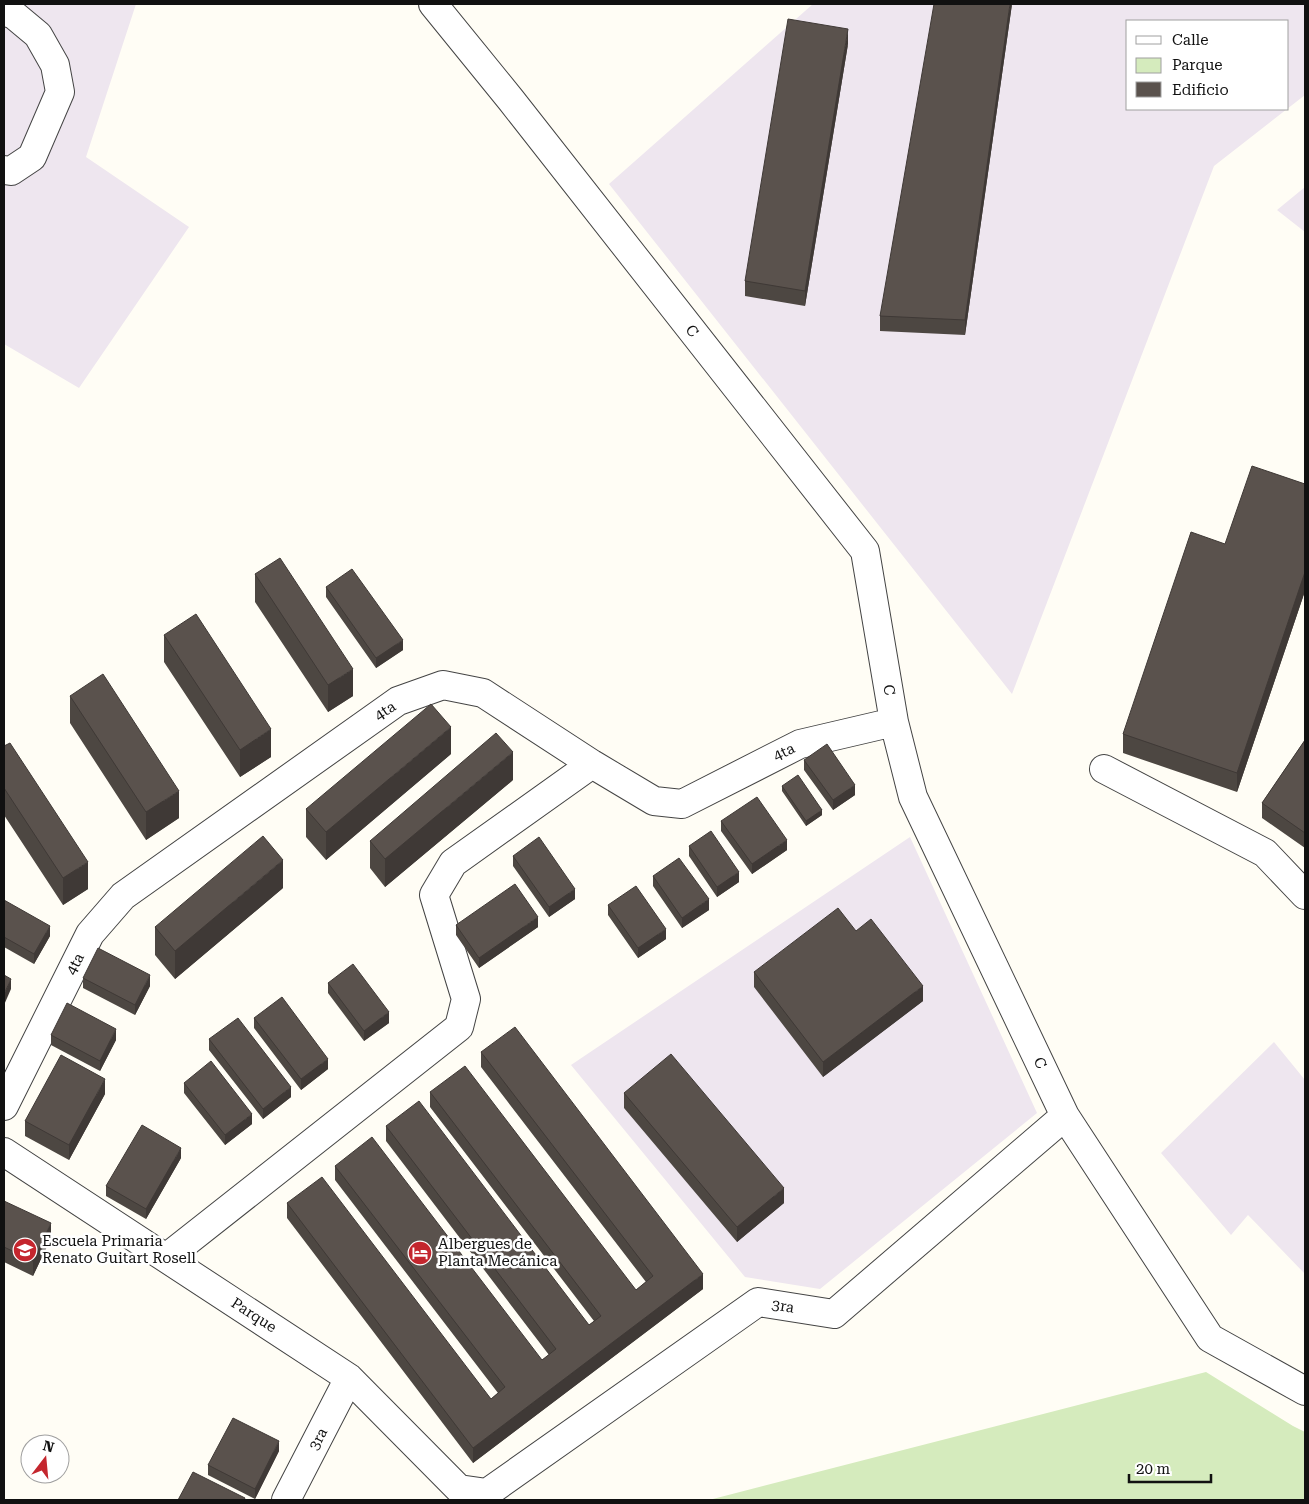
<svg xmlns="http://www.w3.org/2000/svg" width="1309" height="1504" viewBox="0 0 1309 1504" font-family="'Roboto Serif',serif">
<rect width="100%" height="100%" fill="#fffdf5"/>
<path fill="#eee6ef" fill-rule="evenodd" d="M4,4H136L86,157L189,227L79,388L4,344Z
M813,4H1305V95L1214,166L1012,694L609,184ZM1128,21H1288V109H1128Z
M1305,187V232L1277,210Z
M910,837L1037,1113L820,1289L745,1277L571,1065Z
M1274,1042L1305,1080V1274L1248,1215L1231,1235L1161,1153Z"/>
<path fill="#d5ebbd" d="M1206,1372L1293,1426L1305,1432V1500H709Z"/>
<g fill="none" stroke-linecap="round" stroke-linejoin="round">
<g stroke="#444" stroke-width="30">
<path id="minor" d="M433,4L511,100L865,551L894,722L913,797L1065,1116L1210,1338L1305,1391
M4,11L14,15L38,35L55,65L60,92L32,157L11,171L4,170
M1104,769L1265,853L1305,895
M4,1106L90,934L123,896L398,701L443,685L483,693L592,764L654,801L682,804L800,744L894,722
M4,1152L349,1378L459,1489L487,1493L758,1302L834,1314L1065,1116
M166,1258L459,1027L466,999L434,895L453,863L592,764
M286,1500L349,1378"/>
</g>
<use href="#minor" stroke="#fff" stroke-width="28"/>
</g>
<path fill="#4d4742" d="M1012,4L965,335L880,331V316Z
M848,44L805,306L745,296V281Z
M1305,484V591L1237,792L1123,753V734Z
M255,574L353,696L328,712L255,602Z
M326,587L403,650L376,668L326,597Z
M164,635L271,757L240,777L164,662Z
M70,696L179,818L146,840L70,723Z
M1305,740V848L1262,818V803Z
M4,746L88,889L63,905L4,815Z
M451,754L326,860L306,837V809Z
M804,760L855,795L833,810L804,770Z
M513,780L385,887L370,868V841Z
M782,786L822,815L806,826L782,791Z
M721,821L787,850L752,874L721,831Z
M689,846L739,882L717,897L689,856Z
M513,856L575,899L549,917L513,866Z
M653,876L709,910L682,928L653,886Z
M283,888L175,979L155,955V927Z
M4,900L50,936L34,964L4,947Z
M608,905L666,939L638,958L608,915Z
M456,925L538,927L479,968L456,935Z
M856,931L923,1001L823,1077L754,987V972Z
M83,978L150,986L135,1015L83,988Z
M328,983L389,1023L364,1041L328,993Z
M254,1018L328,1069L301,1090L254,1028Z
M51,1035L116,1040L100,1071L51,1045Z
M209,1039L291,1097L263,1119L209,1050Z
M481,1052L703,1289L473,1463L287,1218V1203L491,1399L498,1393L335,1180V1166L542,1360L549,1355L386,1141V1126L589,1325L594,1321L430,1107V1092L636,1290L646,1282L481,1067Z
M184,1083L252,1124L225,1145L184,1093Z
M624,1093L784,1203L737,1242L624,1108Z
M105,1094L69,1160L25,1136V1121Z
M181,1158L146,1219L106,1196V1186Z
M4,1201L51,1238L33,1276L4,1262Z
M279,1451L255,1499L208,1475V1465Z"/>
<path fill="#3f3936" d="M1010,4H1012L965,335V320Z
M848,29V44L805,306V291Z
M1305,572V591L1237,792V773Z
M403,640V650L376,668V658Z
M353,669V696L328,712V685Z
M451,727V754L326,860V832Z
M271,729V757L240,777V750Z
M513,752V780L385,887V859Z
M855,785V795L833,810V800Z
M179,791V818L146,840V812Z
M822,810V815L806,826V821Z
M787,840V850L752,874V864Z
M283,860V888L175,979V951Z
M88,862V889L63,905V878Z
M739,872V882L717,897V887Z
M575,889V899L549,917V907Z
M709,899V910L682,928V918Z
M538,917V927L479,968V958Z
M50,926V936L34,964V954Z
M666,929V939L638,958V948Z
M150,975V986L135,1015V1005Z
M11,979V989L4,1005V994Z
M923,986V1001L823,1077V1062Z
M389,1012V1023L364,1041V1031Z
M116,1029V1040L100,1071V1061Z
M328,1059V1069L301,1090V1079Z
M105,1079V1094L69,1160V1145Z
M291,1087V1097L263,1119V1109Z
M252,1114V1124L225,1145V1135Z
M181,1148V1158L146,1219V1209Z
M784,1188V1203L737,1242V1227Z
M51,1223V1238L33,1276V1261Z
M703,1274V1289L473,1463V1448Z
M279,1441V1451L255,1499V1489Z"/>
<path fill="#5a524d" stroke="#3f3936" d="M934,4H1010L965,320L880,316Z
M788,19L848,29L805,291L745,281Z
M1252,466L1305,484V572L1237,773L1123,734L1191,532L1225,544Z
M280,558L353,669L328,685L255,574Z
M352,569L403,640L376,658L326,587Z
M196,614L271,729L240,750L164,635Z
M103,674L179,791L146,812L70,696Z
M431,704L451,727L326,832L306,809Z
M496,733L513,752L385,859L370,841Z
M1305,740V833L1262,803Z
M10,743L88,862L63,878L4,788V746Z
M827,744L855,785L833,800L804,760Z
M798,775L822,810L806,821L782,786Z
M757,797L787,840L752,864L721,821Z
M711,831L739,872L717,887L689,846Z
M263,836L283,860L175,951L155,927Z
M539,837L575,889L549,907L513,856Z
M679,858L709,899L682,918L653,876Z
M515,884L538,917L479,958L456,925Z
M636,886L666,929L638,948L608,905Z
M4,900L50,926L34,954L4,937Z
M838,908L856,931L871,919L923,986L823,1062L754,972Z
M98,948L150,975L135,1005L83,978Z
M353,964L389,1012L364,1031L328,983Z
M4,975L11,979L4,994Z
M282,997L328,1059L301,1079L254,1018Z
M67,1003L116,1029L100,1061L51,1035Z
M238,1018L291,1087L263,1109L209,1039Z
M515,1027L703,1274L473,1448L287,1203L322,1177L491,1399L505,1387L335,1166L372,1137L542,1360L556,1349L386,1126L419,1101L589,1325L601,1316L430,1092L465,1066L636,1290L653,1276L481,1052Z
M671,1054L784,1188L737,1227L624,1093Z
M61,1055L105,1079L69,1145L25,1121Z
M211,1061L252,1114L225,1135L184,1083Z
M142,1125L181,1148L146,1209L106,1186Z
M4,1201L51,1223L33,1261L4,1247Z
M233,1418L279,1441L255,1489L208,1465Z
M193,1472L245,1498L244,1500H178Z"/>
<defs>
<g id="school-disc" transform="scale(1.25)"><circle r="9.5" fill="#c4262e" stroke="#fff"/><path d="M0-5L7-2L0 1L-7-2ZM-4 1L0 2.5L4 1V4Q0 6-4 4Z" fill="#fff"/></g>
<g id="hotel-disc" transform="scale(1.25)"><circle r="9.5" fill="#c4262e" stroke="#fff"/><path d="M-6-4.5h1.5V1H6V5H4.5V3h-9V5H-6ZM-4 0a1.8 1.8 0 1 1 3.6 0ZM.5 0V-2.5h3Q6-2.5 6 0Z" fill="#fff"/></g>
</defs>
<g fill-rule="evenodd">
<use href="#school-disc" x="25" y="1250"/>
<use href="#hotel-disc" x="420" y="1253"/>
</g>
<g text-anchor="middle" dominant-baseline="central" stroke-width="5" stroke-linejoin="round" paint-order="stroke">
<g font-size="15" fill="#111" stroke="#fff">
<text transform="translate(692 331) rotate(52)">C</text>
<text transform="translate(889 690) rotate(80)">C</text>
<text transform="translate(385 711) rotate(-34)">4ta</text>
<text transform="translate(784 752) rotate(-26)">4ta</text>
<text transform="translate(75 964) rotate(-63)">4ta</text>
<text transform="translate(1040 1063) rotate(64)">C</text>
<text transform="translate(783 1306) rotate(9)">3ra</text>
<text transform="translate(254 1315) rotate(33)">Parque</text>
<text transform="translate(318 1439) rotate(-63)">3ra</text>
</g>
<g font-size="15" fill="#111" stroke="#fff" text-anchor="start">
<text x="42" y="1241">Escuela Primaria<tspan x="42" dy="17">Renato Guitart Rosell</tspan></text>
<text x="438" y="1244">Albergues de<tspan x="438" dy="17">Planta Mecánica</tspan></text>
</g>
</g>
<rect width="1309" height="1504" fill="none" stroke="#111111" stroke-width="10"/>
<rect x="1126" y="20" width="162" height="90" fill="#ffffff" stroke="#a0a0a0"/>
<rect x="1136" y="36" width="25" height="8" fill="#ffffff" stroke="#a0a0a0"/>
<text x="1172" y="45" font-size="15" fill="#111111">Calle</text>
<rect x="1136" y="58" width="25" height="15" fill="#d5ebbd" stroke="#a0a0a0"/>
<text x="1172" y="70" font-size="15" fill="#111111">Parque</text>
<rect x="1136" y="82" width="25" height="15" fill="#5a524d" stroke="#a0a0a0"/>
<text x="1172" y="95" font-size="15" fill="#111111">Edificio</text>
<g transform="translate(45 1459) rotate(16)"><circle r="24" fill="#ffffff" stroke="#a0a0a0"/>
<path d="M0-4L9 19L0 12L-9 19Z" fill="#c4262e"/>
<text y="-8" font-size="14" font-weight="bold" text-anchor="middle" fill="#111111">N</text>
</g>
<path d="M1129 1474v8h82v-8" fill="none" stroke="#111111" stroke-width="2.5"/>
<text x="1136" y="1474" font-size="15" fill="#111111" stroke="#ffffff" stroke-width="4" paint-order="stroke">20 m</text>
</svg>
